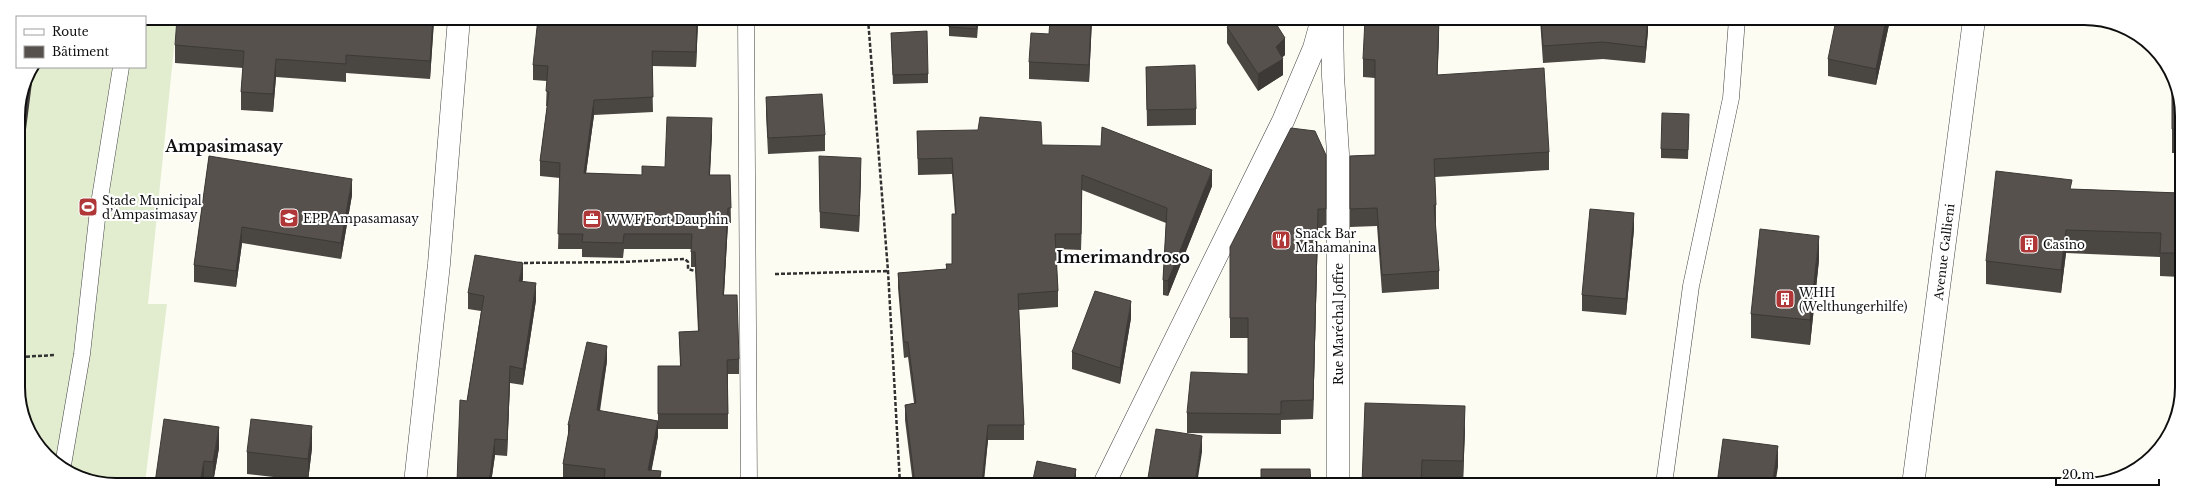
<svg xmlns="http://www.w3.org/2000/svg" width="2200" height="503" viewBox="0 0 2200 503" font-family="'Libre Baskerville',serif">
<rect width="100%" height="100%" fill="#fdfcf3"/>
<path fill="#e2edd0" d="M145,18H177L148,304H167L145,483H97L47,457L20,407L18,109L32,67H145Z"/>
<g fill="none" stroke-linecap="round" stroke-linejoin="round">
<g stroke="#424242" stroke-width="17">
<path id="lane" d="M746,19L749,484
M63,465L82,354L98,210L121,67
M1664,484L1691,286L1731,98L1737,19"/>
</g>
<g stroke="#424242" stroke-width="23">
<path id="street" d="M1332,19L1333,76L1338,154V484
M415,483L439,264L459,18
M1104,484L1283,121L1314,48L1322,19
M1913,485L1974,20"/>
</g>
<path stroke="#313131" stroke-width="2.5" stroke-dasharray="4 2" stroke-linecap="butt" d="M868,19L888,271L900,484
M518,263L623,262L685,259L688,262V269L698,272
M775,274L888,271
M20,357L55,355"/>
<use href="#lane" stroke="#fff" stroke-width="16"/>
<use href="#street" stroke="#fff" stroke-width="22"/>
</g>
<path fill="#4a4642" d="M434,18L430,79L346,73V82L276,77L273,112L241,110V92L243,68L175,63V45Z
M698,19L696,67L652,66L653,112L594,115L586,173L642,175L665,167L712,133L710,175H730L731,223H728L724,295L739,359V374H728V429H658V436L651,471L661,484H604L563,479V464L568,436V425L607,361L600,411L658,421V366H680L679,332L698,331L695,267H691V249H624L623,258L582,257V249H558L560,178L540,176V161L547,106H546L547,81L533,80V65Z
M978,19L977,38L949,36V27Z
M1092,19L1089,82L1029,79V62L1049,34Z
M1540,19H1648V31L1645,63L1603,59L1543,63Z
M1890,20L1876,85L1828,76V59Z
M1227,27L1285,55L1282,57L1283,75L1258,91L1227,43Z
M891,33L928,74V83L893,84Z
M1439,35L1437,75L1549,152V170L1435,177L1436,205V223H1435L1439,271V289L1382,293L1377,226L1350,227V156L1375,155V78L1363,77V59Z
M1146,67L1196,109V125L1147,126Z
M2172,82L2180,96V153H2172Z
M766,97L825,135V151L768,154L766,114Z
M1689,123L1688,159L1661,158V149Z
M917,131L1042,145L1212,186L1168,296L1163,295V280L1166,223L1082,190L1081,250L1056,249L1058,291V307L1019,310L1024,425V440H988L984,482L989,484H913L905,420V405L914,403L908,357L904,358L898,288V273L946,269V264H952L955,214L952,174L918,175Z
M1326,155V228H1318L1313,419L1281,420V434L1187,433V413L1248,374V338H1230V247Z
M209,156L352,195L341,259L242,243L236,287L194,282V265Z
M819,156L861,174L859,232L820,228Z
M2072,189L2180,193V277L2160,276V257L2066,253L2061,293L1986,284V261Z
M1634,229L1626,315L1582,311V295Z
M1819,260L1810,345L1751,338V314Z
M523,279L522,281L536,300L523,385L510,383L507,456L495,455L491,483H452L457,482L467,401L481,311L468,309V293Z
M1131,318L1120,384L1072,369V352Z
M1465,428L1463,482L1422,481V484H1362Z
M219,448L213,483L204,482V483H155Z
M312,448L308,481L247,474V452Z"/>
<path fill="#3c3936" d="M433,18H434V22L430,79V61Z
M697,19L698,24L696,67V52Z
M977,19H978L977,38Z
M1091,19H1092L1089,82V65Z
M1439,19V35L1437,93V75Z
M1648,19V31L1645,63V47Z
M1886,20H1890L1876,85V69Z
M1285,38V55L1276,63V47Z
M276,59V77L273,112V94Z
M1283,59V75L1258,91V74Z
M32,67H34L19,184L18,161L31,69Z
M594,100V115L584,188V173Z
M712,118V133L709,190V175Z
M861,158V174L859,232V216Z
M1212,170V186L1168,296V281Z
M1082,175V190L1081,250V234Z
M352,179V195L341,259V243Z
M728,208V223L723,310V295Z
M1318,209V228L1313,419V400Z
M1634,213V229L1626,315V299Z
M242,227V243L236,287V271Z
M2066,230V253L2061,293V270Z
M1819,236V260L1810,345V320Z
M523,263V279L519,297V281Z
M536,283V300L523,385V369Z
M1131,301V318L1120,384V368Z
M607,346V361L597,425V410Z
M510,366V383L507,456V440Z
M1465,406V428L1463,482V461Z
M658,421V436L649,484L648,470Z
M988,425V440L983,484H982Z
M312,426V448L308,481V459Z
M219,427V448L213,483V462Z
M1202,436V452L1197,484H1195Z
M495,439V455L491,483H489Z
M1778,446V467L1775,485H1772Z
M1422,460V484H1421Z
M204,461V483H200Z
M1076,469V484H1073Z"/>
<path fill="#56514d" stroke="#3c3936" d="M177,18H433L430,61L346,55V64L276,59L273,94L241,92L244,51L175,45Z
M538,18L697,19L696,52L652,51L653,97L594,100L584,173L642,175V166L665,167L667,117L712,118L709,175H730L731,208H728L723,295H737L739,359L727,360L728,414H658V366H681L679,332L699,331L695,252H691L692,234H624L623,243L582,242L583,234H558L560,163L540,161L549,92L546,91L548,66L533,65Z
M950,19H977V29L949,27Z
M1050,19H1091L1089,65L1029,62L1031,33L1049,34Z
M1239,19H1273L1285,38L1276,47L1283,59L1258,74L1227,27Z
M1365,19H1439L1437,75L1544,68L1549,152L1434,159L1436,205H1434L1439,271L1382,275L1377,208L1350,209V156L1375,155V60L1363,59Z
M1541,19H1648L1645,47L1603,42L1543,46Z
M1836,20H1886L1876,69L1828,59Z
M927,31L928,74L893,75L891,33Z
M1195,65L1196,109L1147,110L1146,67Z
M31,69L18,161V109L28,73Z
M2172,82L2180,96V129H2172Z
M822,94L825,135L768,138L766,97Z
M1662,113L1689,114L1688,150L1661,149Z
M980,117L1041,122L1042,145L1101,146L1102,127L1212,170L1168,281L1163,280L1167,208L1082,175L1081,234H1055L1058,291L1018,294L1024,425H988L982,482L989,484H915L905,405L916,403L908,342H904L898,273L947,269L946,264H952V214H956L952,158L918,159L917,131L978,130Z
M1291,128L1315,131L1326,155V209H1318L1313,400L1281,401V414L1187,413L1191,372L1248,374V318H1230V247Z
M209,156L352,179L341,243L242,227L236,271L194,265Z
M819,156L861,158L859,216L820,212Z
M1996,171L2072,180L2070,189L2180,193V253H2160L2161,233L2066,230L2061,270L1986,261Z
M1590,209L1634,213L1626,299L1582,295Z
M1760,229L1819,236L1810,320L1751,314Z
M475,255L523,263L519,281L536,283L523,369L510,366L507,440L495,439L489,483H452V481L457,482L460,400L467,401L484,296L468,293Z
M1095,291L1131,301L1120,368L1072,352Z
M587,342L607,346L597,410L658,421L648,470L661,471L659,484H604L605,469L563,464L570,425H568Z
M1365,403L1465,406L1463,461L1422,460L1421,484H1362Z
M164,419L219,427L213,462L204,461L200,483H155Z
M251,419L312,426L308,459L247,452Z
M1156,429L1202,436L1195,484H1147Z
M1723,439L1778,446L1772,485L1717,484Z
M1037,461L1076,469L1073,484H1032Z
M1261,469H1310L1311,484H1261Z"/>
<defs>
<g id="stadium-square" transform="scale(1)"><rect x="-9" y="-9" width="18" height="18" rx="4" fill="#af3737" stroke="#fff"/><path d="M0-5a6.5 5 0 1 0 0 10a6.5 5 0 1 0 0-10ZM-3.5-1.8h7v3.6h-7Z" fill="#fff"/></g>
<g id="school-square" transform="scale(1)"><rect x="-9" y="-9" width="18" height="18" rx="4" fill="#af3737" stroke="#fff"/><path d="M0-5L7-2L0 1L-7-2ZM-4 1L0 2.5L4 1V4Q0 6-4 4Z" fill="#fff"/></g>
<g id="office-square" transform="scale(1)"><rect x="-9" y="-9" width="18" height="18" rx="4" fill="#af3737" stroke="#fff"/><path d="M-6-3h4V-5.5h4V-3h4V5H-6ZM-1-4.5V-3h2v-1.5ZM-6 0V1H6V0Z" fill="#fff"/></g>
<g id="restaurant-square" transform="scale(1)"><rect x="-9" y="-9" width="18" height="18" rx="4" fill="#af3737" stroke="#fff"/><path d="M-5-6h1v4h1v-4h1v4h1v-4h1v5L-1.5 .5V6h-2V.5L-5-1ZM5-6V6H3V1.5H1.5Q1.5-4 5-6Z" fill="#fff"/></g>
<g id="building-square" transform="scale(1)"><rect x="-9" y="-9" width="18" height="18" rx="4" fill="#af3737" stroke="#fff"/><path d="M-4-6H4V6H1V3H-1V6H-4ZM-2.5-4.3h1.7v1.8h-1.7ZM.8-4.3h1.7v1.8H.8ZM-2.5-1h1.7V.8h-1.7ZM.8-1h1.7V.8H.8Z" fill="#fff"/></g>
</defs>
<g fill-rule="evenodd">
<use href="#stadium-square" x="88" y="207"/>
<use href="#school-square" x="289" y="218"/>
<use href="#office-square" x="592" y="219"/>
<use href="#restaurant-square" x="1281" y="240"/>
<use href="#building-square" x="2029" y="244"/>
<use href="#building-square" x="1785" y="299"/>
</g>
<g text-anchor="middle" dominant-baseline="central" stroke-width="4" stroke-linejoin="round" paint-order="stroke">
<g font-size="12" fill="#0f0f0f" stroke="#fff" text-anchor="start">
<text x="102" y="200">Stade Municipal<tspan x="102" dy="14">d’Ampasimasay</tspan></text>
<text x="303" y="218">EPP Ampasamasay</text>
<text x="606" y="219">WWF Fort Dauphin</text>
<text x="1295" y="233">Snack Bar<tspan x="1295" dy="14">Mahamanina</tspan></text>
<text x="2043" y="244">Casino</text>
<text x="1799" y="292">WHH<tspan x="1799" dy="14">(Welthungerhilfe)</tspan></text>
</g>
<g font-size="12" fill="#0f0f0f" stroke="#fff">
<text transform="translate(1944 252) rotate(-83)">Avenue Gallieni</text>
<text transform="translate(1338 324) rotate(-90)">Rue Maréchal Joffre</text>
</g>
<g font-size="16" font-weight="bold" fill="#0f0f0f" stroke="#fff">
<text x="224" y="146">Ampasimasay</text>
<text x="1123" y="257">Imerimandroso</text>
</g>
</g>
<path d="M0 0H2200V503H0ZM116 25H2084A91 91 0 0 1 2175 116V387A91 91 0 0 1 2084 478H116A91 91 0 0 1 25 387V116A91 91 0 0 1 116 25Z" fill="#fff" fill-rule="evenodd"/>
<path fill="none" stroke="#0f0f0f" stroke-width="2" d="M116 25H2084A91 91 0 0 1 2175 116V387A91 91 0 0 1 2084 478H116A91 91 0 0 1 25 387V116A91 91 0 0 1 116 25Z"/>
<rect x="16" y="16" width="130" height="52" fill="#ffffff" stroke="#9f9f9f"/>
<rect x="24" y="29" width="20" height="6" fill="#ffffff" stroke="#9f9f9f"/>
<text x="52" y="36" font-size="12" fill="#0f0f0f">Route</text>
<rect x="24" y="46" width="20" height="12" fill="#56514d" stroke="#9f9f9f"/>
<text x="52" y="56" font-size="12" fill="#0f0f0f">Bâtiment</text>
<path d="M2056 479v6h103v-6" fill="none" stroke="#0f0f0f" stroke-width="2"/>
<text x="2062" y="479" font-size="12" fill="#0f0f0f" stroke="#ffffff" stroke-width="3" paint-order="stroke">20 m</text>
</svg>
